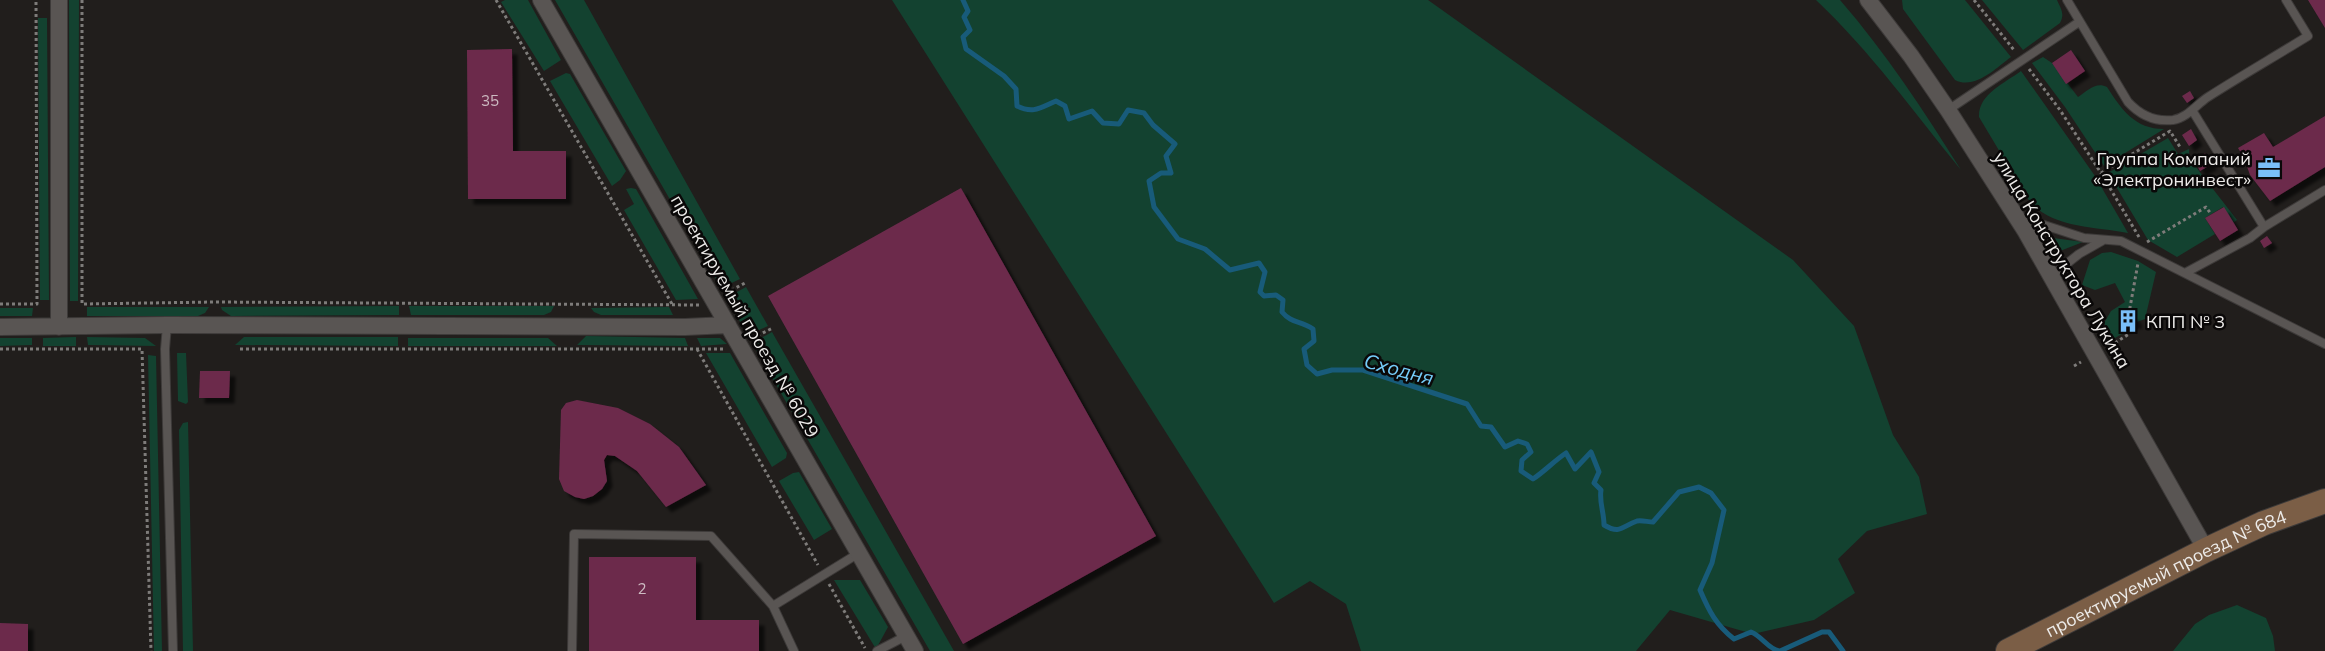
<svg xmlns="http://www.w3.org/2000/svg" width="2325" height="651" viewBox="0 0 2325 651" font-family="Mulish,sans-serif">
<defs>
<filter id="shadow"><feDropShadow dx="5.5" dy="5.5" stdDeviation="1.5" flood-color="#0009"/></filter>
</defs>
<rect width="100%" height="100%" fill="#211e1c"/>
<path fill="#134230" d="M69,0H79L78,301H70Z
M505,0H528L561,60L544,71L501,2Z
M555,0H584L740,279L721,288Z
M892,0H1428L1793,260L1854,326L1893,435L1919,477L1927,514L1867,531L1838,559L1855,593L1814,620L1753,634L1670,610L1636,651H1361L1346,604L1310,581L1274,603Z
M1816,0H1840C1886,53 1924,111 1961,170C1914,112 1870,51 1816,0Z
M1902,0H1965L2011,57C1996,68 1975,90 1955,80L1903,9Z
M1982,0H2057C2061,9 2065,14 2060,23L2023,50Z
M38,18H47L49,300H40Z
M2043,57L2052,63L2078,97C2087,91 2096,81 2107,87C2122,110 2135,129 2164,129L2104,166L2065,107L2032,63Z
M2021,71L2095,176L2128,233C2095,226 2051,229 2028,199L1979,117C1978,94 2005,83 2021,71Z
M566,73L570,74L626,171L620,180L612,186L550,81Z
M2168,138L2178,154L2189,149V158L2237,220L2233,223L2223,207L2205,218L2215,234L2177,257L2148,240L2108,173Z
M631,188L636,189L698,299L676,300L624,210L634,204L626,189Z
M2053,238L2083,242L2060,251Z
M2111,252L2138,261L2156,272L2145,319L2137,322L2133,314L2120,321L2123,328L2122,334L2113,339L2104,323L2111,311L2125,302L2115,283L2095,290L2082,285L2090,260L2102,253Z
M746,287L768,326L748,335L726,298Z
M399,306V315L231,316L222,310L221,307Z
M409,306H554L551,312L544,315H411Z
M87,307H209L205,313L198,316H87Z
M669,307L673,315H601L594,312L591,308Z
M0,308H33L32,316H0Z
M772,332L954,651H930L752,343Z
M586,336L685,338L688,346L577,345Z
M76,337V346H43V338Z
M87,337L145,338L156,346L88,345Z
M244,337H398V346L235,345Z
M0,338H32V345L0,346Z
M408,338H548L557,346H408Z
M697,338H720L727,344L701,346Z
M177,353H186L188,402L186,404L178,401Z
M706,353H730L787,453L786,458L772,467Z
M148,355L156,356L162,651H154Z
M188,422L193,651H183L179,430L183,423Z
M799,472L832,529L814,540L779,481L793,473Z
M834,580H860L888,627L876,649Z
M2237,605L2266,618L2273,636L2275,651H2173L2195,624L2209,615Z"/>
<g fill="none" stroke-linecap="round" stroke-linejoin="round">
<path stroke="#185b7a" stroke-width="5" d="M963,0L968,11L964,17L970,30L963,37L966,49L1004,76L1016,89L1017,106C1033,114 1040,108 1056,101L1065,106L1069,119L1092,111L1103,123L1119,124L1128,110L1144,113L1153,125L1175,144L1166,156L1171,173H1161L1149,181L1154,207L1178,239L1205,249L1230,270L1259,263L1265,272L1260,292L1264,296L1276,295L1283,300L1282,312C1292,324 1300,320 1313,329L1314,341L1304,349L1307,365L1317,374L1332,370H1363L1467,404L1481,426L1491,427L1505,447L1518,441L1527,444L1531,452L1522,460L1521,471L1533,479C1545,471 1554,461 1566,453L1575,469L1591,452L1599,472L1594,483L1601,490C1599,502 1604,512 1604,525C1621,535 1622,526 1637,521C1642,520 1648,522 1653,522L1679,492L1699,487L1711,493L1724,510L1712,563L1700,590C1709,611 1716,625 1734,639L1751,632C1763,637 1767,648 1779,651
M1780,651L1822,632H1829L1843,651"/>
</g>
<path fill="#6c2a4c" filter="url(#shadow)" d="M2308,0H2325V28Z
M512,49L513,151H566V199H468L467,50Z
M2071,50L2085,71L2066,84L2052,63Z
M2190,91L2194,98L2187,103L2182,96Z
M2325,116V167L2270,201L2250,175L2244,158L2238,148L2264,133L2273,147Z
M2191,129L2197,140L2189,146L2182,135Z
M2205,153L2212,164L2200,171L2194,160Z
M961,188L1156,536L963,644L768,296Z
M2224,207L2238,230L2220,241L2205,218Z
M2267,236L2272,243L2264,248L2260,241Z
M2133,314L2137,322L2123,328L2120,321Z
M200,371H230L229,398H199Z
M577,400L618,408L650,424L679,447L706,485L666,507L637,471L615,456L607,455L604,460L607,481L602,489L593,496L584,499L575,497L564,491L559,479L561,410L566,403Z
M589,557H696V620H759V651H589Z
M0,623L28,624V651H0Z"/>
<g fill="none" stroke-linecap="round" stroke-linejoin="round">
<g stroke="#3d3a39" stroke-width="10">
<path id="lane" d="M2067,0L2128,102C2140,115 2155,122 2173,120C2187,118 2197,104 2208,97C2241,76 2274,57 2308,36L2286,0
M1948,110L2079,22
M2264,227L2325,190
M2026,232L2041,224L2084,238L2121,241L2325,344
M2185,273L2250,238L2264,227L2192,110
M2051,276L2079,254L2102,241
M167,325L165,349L173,651
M773,606L859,553
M572,651L574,534L711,536L773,606L794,651
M877,651L906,636"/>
</g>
<g stroke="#3d3a39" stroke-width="18">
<path id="street" d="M541,0L915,651
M1868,0L1911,56L1948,110L2026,232L2206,550
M0,327L167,325L685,327L728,325
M59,327V0"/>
</g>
<g stroke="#3d3a39" stroke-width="26">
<g id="secondary">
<path id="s1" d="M2008,651L2206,550L2264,523L2325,501"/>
</g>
</g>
<path stroke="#7e7c7a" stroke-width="3" stroke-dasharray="3 3" stroke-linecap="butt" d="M82,0V304L215,302L699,305
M496,0L672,304
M1974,0L2014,50
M2029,69L2060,110L2101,173L2139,237
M2101,173L2170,131L2180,147
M2147,242L2206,207L2211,214
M726,293L747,282
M0,304H37L36,0
M752,338L773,328
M2110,346L2129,334L2121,318L2129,313L2138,263
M0,349H142L151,651
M240,349H724
M697,349L818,565
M2074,366L2081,362
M829,584L865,648"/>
<use href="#lane" stroke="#595553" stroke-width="8"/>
<use href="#street" stroke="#595553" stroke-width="16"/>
<use href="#secondary" stroke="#7b5e46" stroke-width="24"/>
</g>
<defs>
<g id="office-bare" transform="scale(1.8)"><path d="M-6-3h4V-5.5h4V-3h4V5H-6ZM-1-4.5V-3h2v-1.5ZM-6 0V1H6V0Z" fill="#7abff8" stroke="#0a0808" stroke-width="2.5" paint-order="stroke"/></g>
<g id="building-bare" transform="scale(1.8)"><path d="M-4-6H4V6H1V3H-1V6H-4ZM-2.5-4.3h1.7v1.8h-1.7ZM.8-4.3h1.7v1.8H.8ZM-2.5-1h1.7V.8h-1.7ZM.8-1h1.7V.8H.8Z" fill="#7abff8" stroke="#0a0808" stroke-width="2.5" paint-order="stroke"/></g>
</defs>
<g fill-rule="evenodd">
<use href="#office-bare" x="2269" y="168"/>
<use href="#building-bare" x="2128" y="321"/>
</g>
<g text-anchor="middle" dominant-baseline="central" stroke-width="5" stroke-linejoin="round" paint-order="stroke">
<g font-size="15" fill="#cdbbc2">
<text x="490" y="100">35</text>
<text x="642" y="588">2</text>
</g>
<g font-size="18" fill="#edebe9" stroke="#0a0808" text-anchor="end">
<text x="2251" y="158">Группа Компаний<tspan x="2251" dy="21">«Электронинвест»</tspan></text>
<text x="2146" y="321" text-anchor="start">КПП № 3</text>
</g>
<g font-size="18" fill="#edebe9" stroke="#0a0808">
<text transform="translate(2062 260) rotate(59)">улица Конструктора Лукина</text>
<text transform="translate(745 316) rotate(60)">проектируемый проезд № 6029</text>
<text stroke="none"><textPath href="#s1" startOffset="176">проектируемый проезд № 684</textPath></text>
</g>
<g font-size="20" font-style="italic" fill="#75ccf9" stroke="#0a0808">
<text transform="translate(1399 369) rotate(15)">Сходня</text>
</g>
</g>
</svg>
